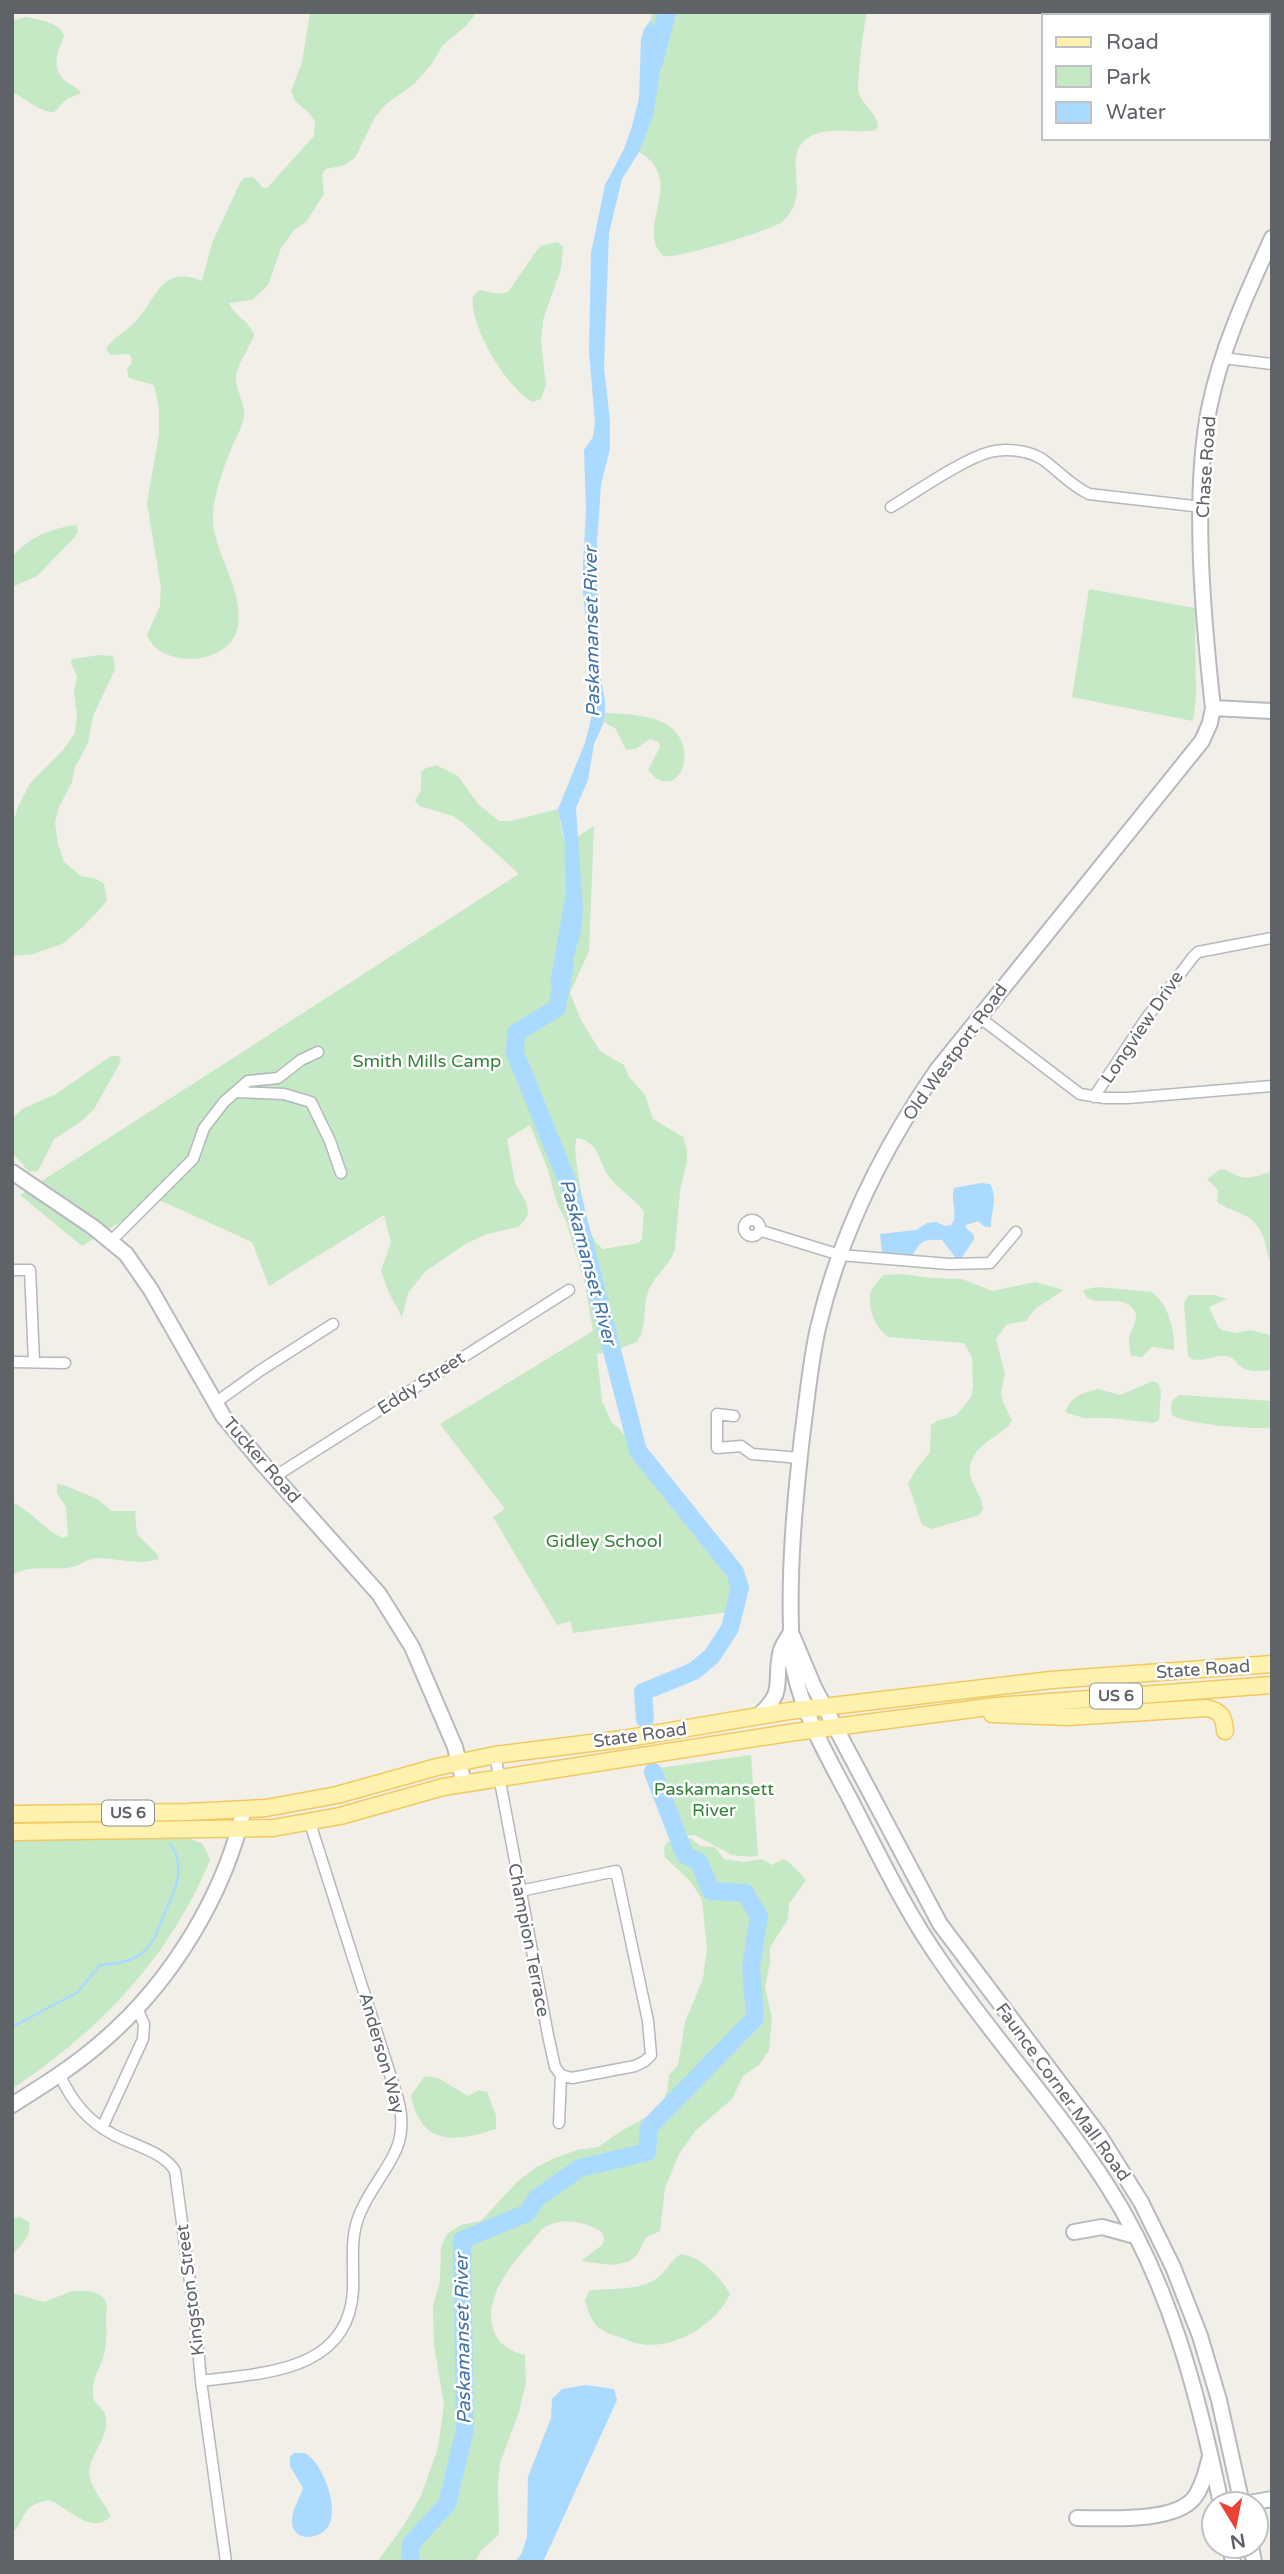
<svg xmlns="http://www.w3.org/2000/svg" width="1284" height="2574" viewBox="0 0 1284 2574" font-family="'Varela Round',sans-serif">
<rect width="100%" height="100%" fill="#f1efe8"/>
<path fill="#c5e8c5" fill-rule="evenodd" d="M310,12H477L466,26L443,45L431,65L414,84L385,105L375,117L355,158L342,166L325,169L322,175L324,194L306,222L294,230L281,248L268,285L252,300L229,303C234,316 250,321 254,335C250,347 235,368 236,379C236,391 245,403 244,415C243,425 237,436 233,445C225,463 211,502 213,522C216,557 246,594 237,630C228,661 179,667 156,648C152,645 149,639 147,635L160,606L161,588L147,503L159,434V408L154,385L129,378L127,369L132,363L131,356L127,354L110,355L106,349C113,337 126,332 135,322C157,299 161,263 202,281L212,243L240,183L244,178L253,177L263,188H267L314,136L315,122L310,114L295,101L291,91L302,63Z
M652,12H867C864,25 856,84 859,94C864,106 876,112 878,126L876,130C853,135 822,123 803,142C787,159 803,184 794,205C792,210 787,218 782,222C769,231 676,259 664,256C632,229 689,181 639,152L659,41L651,20Z
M25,17C40,20 58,21 64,36C58,51 51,65 63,79C68,84 76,86 81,93L67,99L54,112C41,113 25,98 12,92V21Z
M558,242L563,247L561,269L543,320L541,342L546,385L541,399L533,402C508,390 468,325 473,296L480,290L499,294L508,292L540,246Z
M76,525L78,531L75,537L37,576L12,587V557C28,538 52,528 76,525Z
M1089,589L1195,608L1196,698L1193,721L1072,697Z
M100,655L113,656L115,669L93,716L88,743L75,767L72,782L59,807L55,823L58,844L64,862L81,876L96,879L104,884L107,901L84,926L62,944L33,954L12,956V825L18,807L30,783L63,750L75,733L77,715L74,692L77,677L71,663L72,659Z
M605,713C624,714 646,714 664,723C705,745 677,807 648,770L660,747L659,742L650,739L635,749L626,750L615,728L604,722Z
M436,765L458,776L478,804L499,821H511L558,809L562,834L566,844L594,826L589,951L570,993L581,1020L600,1051L624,1065L629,1077L645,1095L653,1119L683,1137L687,1150V1162L680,1190L675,1249C670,1266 654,1275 648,1292C642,1310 648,1325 637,1342L613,1351L597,1354L602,1401L611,1421L645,1455L732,1580L735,1589L728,1612L573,1633L571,1621L557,1625L493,1517L505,1509L440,1424L593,1331L585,1284L566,1221L557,1203L547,1167L530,1125L507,1139L515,1183L526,1202L528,1214L525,1220L518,1227L487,1234L467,1243L426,1271L408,1293L402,1317L389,1293L381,1271L391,1242L384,1215L269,1286L252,1242L157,1199L82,1246L20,1195L519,874L463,823L453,816L419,806L415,801L421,790V772L426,768ZM577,1138C601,1142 598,1165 611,1179C621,1191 634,1199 644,1211L642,1239L639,1243L603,1249L597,1244L591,1234C587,1218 570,1149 577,1138Z
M111,1056H119L121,1061L94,1109L82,1121L54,1139L38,1171L29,1172L12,1152V1119L22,1109L56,1094Z
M1224,1169C1243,1181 1251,1179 1272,1171V1270C1265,1248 1266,1224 1242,1214C1233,1210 1225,1208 1217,1202L1218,1190L1207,1179L1219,1170Z
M901,1274L931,1278L962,1279L992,1291L1035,1282L1064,1290L1036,1308L1026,1321L1007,1324L996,1339L1005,1374L1001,1394L1003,1402L1012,1421C1004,1436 970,1443 970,1471C970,1484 982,1495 983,1509L979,1515L932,1529L922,1525L908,1483L915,1471L930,1452L931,1425L937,1421L957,1415L971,1397L973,1387L972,1357L964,1343L888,1337C876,1328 868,1310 870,1295C872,1287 879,1280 884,1275Z
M1097,1287L1152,1292C1167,1302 1176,1332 1174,1350L1152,1347L1142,1357L1131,1356C1130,1351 1129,1344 1129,1339C1130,1330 1139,1321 1135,1312C1124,1289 1089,1313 1083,1290Z
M1189,1295H1213L1227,1299L1209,1307L1218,1327L1222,1330L1236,1333L1251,1330L1272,1336V1370C1263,1370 1252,1373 1243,1368C1236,1364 1234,1356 1225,1356C1214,1355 1204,1362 1191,1359L1188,1355L1184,1303Z
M1153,1381L1158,1383L1161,1391L1159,1420L1154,1423L1110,1418H1084L1065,1412L1070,1402L1081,1394L1098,1389L1120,1395Z
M1179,1395L1272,1401V1428C1252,1429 1187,1425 1172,1415C1171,1406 1170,1400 1179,1395Z
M57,1484L64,1485L99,1500L111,1511H135L137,1534L157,1554L159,1559C139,1565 119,1559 98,1558C88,1558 82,1565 72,1567C52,1571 32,1564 12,1575V1502C31,1511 43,1528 62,1538L68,1536L66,1507L57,1493Z
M751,1755L758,1855L751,1857L732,1855L695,1835L677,1836L679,1828L658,1768Z
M186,1837L203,1844L210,1860C169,1959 100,2030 12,2089V1839Z
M691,1838L700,1846L715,1847L724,1859L743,1862L762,1859L772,1865L783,1859L790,1863L806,1880L789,1904L788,1919L770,1947V1962L765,1987L772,2018L769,2050L759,2065L743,2076L732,2099L696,2130L679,2154L665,2188L660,2231L646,2237L637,2255L628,2262L612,2265L581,2261L602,2245L604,2239L602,2232C583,2221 561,2216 542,2229C528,2247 509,2265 499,2286C484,2316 489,2347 525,2355L526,2383L519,2412L500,2463L498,2483L499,2534L481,2551L475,2562H377L402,2528L421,2496L438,2448L444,2405L434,2345L433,2306L440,2281L441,2247L447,2234L461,2225L481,2221L517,2182L535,2168L555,2158L577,2150L598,2147L621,2131L659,2110L662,2104L667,2092L669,2075L678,2065L685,2022L703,1979L707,1948L702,1900L691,1882L665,1857L664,1848L667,1842Z
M425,2076L438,2078L468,2096L479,2090L487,2092L496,2115V2129C455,2142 421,2147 411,2095Z
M20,2217L29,2222C32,2236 21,2245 12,2255V2218Z
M681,2254C701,2257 720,2276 730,2294C717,2323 676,2350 641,2344C634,2343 627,2340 620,2337C612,2335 603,2332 596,2325C590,2318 588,2309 585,2301L589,2291C612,2287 635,2292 656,2279C666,2272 671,2260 681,2254Z
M72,2291C85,2291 104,2289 107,2306C105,2320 108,2334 105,2349C103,2365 91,2378 93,2395C93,2405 105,2408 106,2417C110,2439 85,2458 90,2478C94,2492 105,2504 111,2516C91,2537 68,2506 48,2500C21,2506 27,2517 12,2534V2293L44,2302Z"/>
<path fill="#aadaff" d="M651,20L659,41L660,72L653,116L639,152L622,179L609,233L604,367L610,421V448L601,485L597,542L598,660L605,702V713L604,722L594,744L588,780L576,808L583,910L581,931L569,973V989L550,983L566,893L565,843L558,809L585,743L592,715L588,703L590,663L582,585L586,509L584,450L593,437L595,422L589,352L591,253L605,185L624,149L632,126L639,98L641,40L644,29Z
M981,1183L990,1184C999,1199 990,1212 991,1227H985L978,1221L966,1225V1228L974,1235V1239L959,1262L942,1240C918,1239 922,1243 910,1258L890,1259L882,1253L880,1234L916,1230L927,1223L936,1222L945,1226L951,1225C959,1214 950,1201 954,1188Z
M586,2385L614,2389L617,2400L543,2562H515L522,2553L527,2536L528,2477L551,2418L552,2399L562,2389Z
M294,2453H305C323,2463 341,2510 327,2528C317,2541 291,2541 292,2520C292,2510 300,2498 303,2488L290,2466V2457Z"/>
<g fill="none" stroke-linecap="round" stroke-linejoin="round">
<path stroke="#aadaff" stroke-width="2.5" d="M12,2027L78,1992L100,1965C115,1963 130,1963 142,1953C157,1941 160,1922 168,1905C178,1886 185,1863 170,1844"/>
<path stroke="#aadaff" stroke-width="18" d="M654,63L667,12
M565,964L557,1008L516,1033L515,1053L570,1188L638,1451L735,1572L740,1588L730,1628L712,1656L694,1671L643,1692L645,1719
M410,2562L411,2544L447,2504L465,2430L462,2240L527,2213L537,2198L580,2168L647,2152L649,2127L755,2018L751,1967L759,1916L745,1893L711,1891L699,1862L685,1855L653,1772"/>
<g stroke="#b5b8bc" stroke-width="13">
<path id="street" d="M1223,358L1272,364
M891,507C916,492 963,459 990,452C1005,448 1028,450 1042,459C1059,471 1070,485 1089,494L1202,507
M979,1017L1080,1094L1105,1098H1128L1272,1086
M237,1092L284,1094L311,1102L330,1141L341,1173
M1094,1097L1145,1020L1193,957L1198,952L1272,938
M744 1228a8 8 0 1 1 16 0a8 8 0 1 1-16 0Z
M762,1231L840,1255L949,1264L990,1263L1016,1232
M111,1241L193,1159L204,1128L224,1102L248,1081L278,1078L301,1060L318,1052
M12,1270H30L34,1361
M12,1362L65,1363
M215,1403L261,1370L333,1324
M734,1416L717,1414V1448L741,1446L752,1454L800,1458
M274,1477L569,1290
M495,1755L548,2035L555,2067L561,2075L559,2123
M520,1891L616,1871L648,2021L651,2055L645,2061L635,2066L572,2078L561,2075
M60,2075C71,2101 89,2122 114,2135C133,2145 164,2152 175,2171L196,2326L201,2381L226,2562
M102,2128L143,2039L144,2024L137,2008
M201,2381C263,2373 349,2372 353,2290C354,2263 349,2236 361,2211C380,2168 412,2152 398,2099L310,1823"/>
</g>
<g stroke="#b6babf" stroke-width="18">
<path id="secondary" d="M1213,708L1272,711
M12,1172L93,1227L126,1254L151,1290L223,1416L263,1464L379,1594L412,1647L455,1747L464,1783
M793,1637L814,1687L940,1924L1099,2135L1141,2202L1173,2267L1200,2336L1219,2400L1242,2504
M758,1716C786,1691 774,1685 780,1654C781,1647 786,1640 790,1634
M12,2105C44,2085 76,2065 104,2040C171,1982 224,1896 244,1809
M1074,2232L1102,2227L1135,2236
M1221,2504C1198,2393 1169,2281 1107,2185C1057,2107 994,2039 942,1963C905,1911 878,1853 849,1797C827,1756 802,1712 793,1666C790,1654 791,1640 791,1627C789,1564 795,1500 802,1437C807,1401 810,1363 818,1328C840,1234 883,1148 937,1070L1202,741L1210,723L1213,708C1203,618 1192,497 1209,409C1221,349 1247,293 1272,238
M1243,2504L1272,2499
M1077,2518C1107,2518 1174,2523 1194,2498C1203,2487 1206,2470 1210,2457
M1230,2546L1233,2562
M1251,2546L1254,2562"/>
</g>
<g stroke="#f2c960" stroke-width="19">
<path id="primary" d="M992,1714L1069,1717L1206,1708C1221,1711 1224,1717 1225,1731
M12,1814L188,1812L266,1808L337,1795L437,1767L495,1755L623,1739L789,1711L1051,1680L1272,1664
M12,1832L273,1828L340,1816L443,1787L788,1733L996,1706L1272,1685"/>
</g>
<use href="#street" stroke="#fff" stroke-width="10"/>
<use href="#secondary" stroke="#fff" stroke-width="14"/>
<use href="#primary" stroke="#fff2af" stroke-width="16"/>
</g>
<g text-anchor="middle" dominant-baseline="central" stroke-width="5" stroke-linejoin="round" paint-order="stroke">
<g fill="#fff" stroke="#8f9295" stroke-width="2">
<rect x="1090" y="1683.5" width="52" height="25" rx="5"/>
<rect x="102" y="1800.5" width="52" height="25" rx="5"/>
</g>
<g font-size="16" font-weight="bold" fill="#5f6368">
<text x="1116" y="1696">US 6</text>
<text x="128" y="1813">US 6</text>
</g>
<g font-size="18" fill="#5f6368" stroke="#fff">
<text transform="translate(1206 467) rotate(-86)">Chase Road</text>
<text transform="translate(1142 1027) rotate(-56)">Longview Drive</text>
<text transform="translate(955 1052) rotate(-54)">Old Westport Road</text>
<text transform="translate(421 1383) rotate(-33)">Eddy Street</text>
<text transform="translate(262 1460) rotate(49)">Tucker Road</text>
<text transform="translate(1203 1669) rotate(-4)">State Road</text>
<text transform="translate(640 1735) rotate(-8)">State Road</text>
<text transform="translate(529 1940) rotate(79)">Champion Terrace</text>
<text transform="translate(382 2053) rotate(74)">Anderson Way</text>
<text transform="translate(1063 2092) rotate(54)">Faunce Corner Mall Road</text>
<text transform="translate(190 2290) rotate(-97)">Kingston Street</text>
</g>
<g font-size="18" fill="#348238" stroke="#fff">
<text x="427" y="1061">Smith Mills Camp</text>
<text x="604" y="1541">Gidley School</text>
<text x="714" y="1789">Paskamansett<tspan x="714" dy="21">River</tspan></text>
</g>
<g font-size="19" font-style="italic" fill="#4174aa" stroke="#fff">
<text transform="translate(592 632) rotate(-91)">Paskamanset River</text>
<text transform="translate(588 1262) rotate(75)">Paskamanset River</text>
<text transform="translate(463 2339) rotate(-91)">Paskamanset River</text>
</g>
</g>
<rect width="1284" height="2574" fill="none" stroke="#5f6368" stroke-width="28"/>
<rect x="1042" y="14" width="228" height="126" fill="#ffffff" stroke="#bfc1c3" stroke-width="2"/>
<rect x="1056" y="37" width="35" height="10" fill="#fff2af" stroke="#bfc1c3" stroke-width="2"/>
<text x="1106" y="49" font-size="21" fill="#5f6368">Road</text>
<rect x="1056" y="66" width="35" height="21" fill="#c5e8c5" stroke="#bfc1c3" stroke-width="2"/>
<text x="1106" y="84" font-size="21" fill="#5f6368">Park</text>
<rect x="1056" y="102" width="35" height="21" fill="#aadaff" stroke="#bfc1c3" stroke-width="2"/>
<text x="1106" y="119" font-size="21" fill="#5f6368">Water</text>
<g transform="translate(1235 2525) rotate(170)"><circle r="33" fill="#ffffff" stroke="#bfc1c3" stroke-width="2"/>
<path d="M0-5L12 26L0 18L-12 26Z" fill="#ea4335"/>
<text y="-10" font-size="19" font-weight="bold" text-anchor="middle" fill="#5f6368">N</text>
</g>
</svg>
